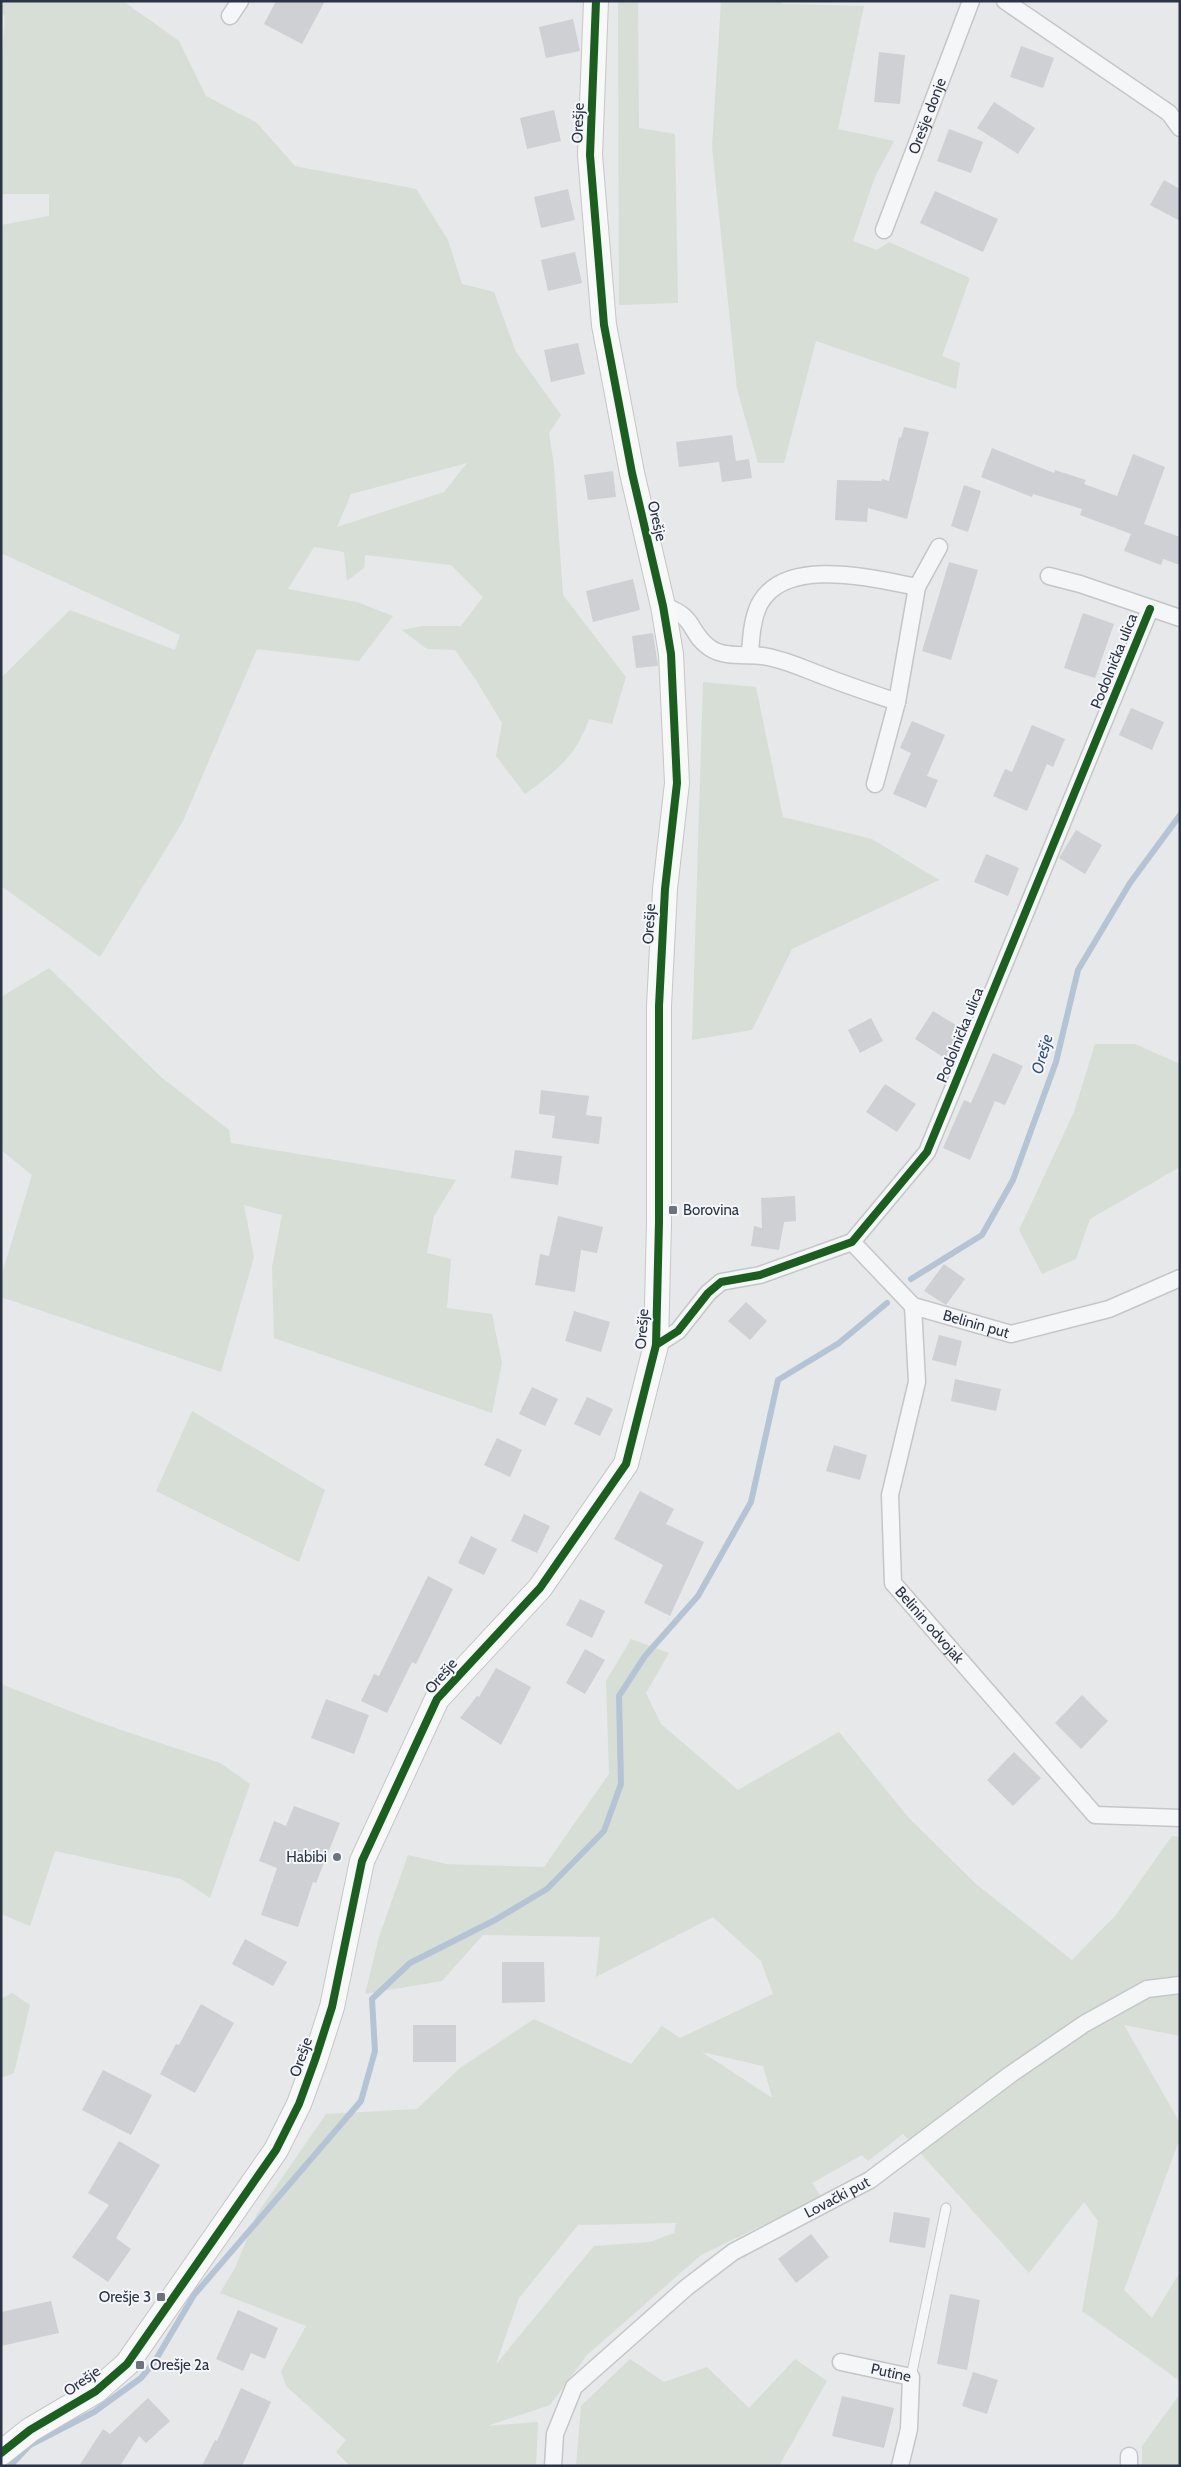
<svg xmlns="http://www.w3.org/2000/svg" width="1181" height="2467" viewBox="0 0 1181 2467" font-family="Cabin,sans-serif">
<rect width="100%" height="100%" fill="#e6e8ea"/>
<path fill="#d6ded6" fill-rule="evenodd" d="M1,1H123L179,41L206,96L257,123L295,166L416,189L448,240L462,284L494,292L516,352L561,415L549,433L554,466L563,595L626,677L612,724L589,719C575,758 556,771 525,794L496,756L502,723L476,680L455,650L427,649L402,630L423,626H461L483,597L451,565L365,555L364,568L347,581L344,552L314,547L288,589L357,602L393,616L359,661L257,649L183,821L100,957L1,886V678L70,610L175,650L180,635L1,553V403L3,399H1V225L49,216V194H1V67L5,17L1,12ZM467,463L444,492L337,527L351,494Z
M618,1H638L639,128L675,134L678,303L619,305Z
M721,1H782V4L864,6L838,129L894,141L875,177L853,241L877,250L889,242L970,278L942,356L960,363L956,389L816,341L784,463H758L737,389L712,147Z
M703,682L756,687L783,817L872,839L939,880L792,949L752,1030L692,1040Z
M49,968L161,1077L229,1130L231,1143L456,1180L434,1216L427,1253L451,1259L447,1308L492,1314L502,1363L492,1413L274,1338L272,1267L282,1215L244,1205L254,1257L221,1372L1,1297V1277L32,1175L1,1150V997Z
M1095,1044H1135L1180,1064V1167L1090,1219L1076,1259L1042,1274L1019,1230L1074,1112Z
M192,1411L325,1490L299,1562L156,1491Z
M631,1639L669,1653L646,1693L661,1724L738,1790L839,1732L908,1817L976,1884L1072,1960L1116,1915L1172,1836L1180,1837V2036L1124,2025L1180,2123V2138L1124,2290L1152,2318L1180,2272V2381L1082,2311L1098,2221L1084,2202L1029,2273L903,2134L868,2161L862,2155L812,2183L821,2197L701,2255L587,2355L550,2405L487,2426L538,2422L536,2466H350L336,2452L346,2440L286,2386L281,2371L306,2326L220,2293L235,2268L257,2214L326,2114L417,2109L460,2068L534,2019L631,2064L662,2026L680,2038L773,1994L761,1961L713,1917L596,1977L600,1937L483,1935L442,1981L365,1994L379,1937L408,1855L446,1864L544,1867L609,1774L606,1681ZM702,2052L763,2066L772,2097H771ZM676,2223L674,2233L650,2242L594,2246L496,2364L519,2298L578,2225Z
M1,1684L98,1722L220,1763L250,1784L210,1898L181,1879L55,1851L30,1926L1,1914Z
M12,1993L30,2005L14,2073L1,2078V1999Z
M630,2359L664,2382L707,2367L749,2408L795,2359L827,2381L779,2466H576L581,2406Z
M1180,2394V2466H1142V2446Z"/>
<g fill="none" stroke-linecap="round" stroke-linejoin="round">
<path stroke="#b4c4d5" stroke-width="6" d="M911,1279L982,1235L1013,1180L1056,1062L1078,970L1130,883L1180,815
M10,2466L30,2445L94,2412L141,2378L155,2361L194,2295L361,2101L375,2051L372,1999L410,1963L495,1920L547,1889L604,1831L621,1784L619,1696L645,1656L698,1596L751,1502L778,1380L839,1343L887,1303"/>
</g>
<path fill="#ced0d3" d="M276,1H325L302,44L264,24Z
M573,19L580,51L546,58L539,27Z
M1021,46L1054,58L1043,88L1010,77Z
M879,52L905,55L900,104L874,102Z
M994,102L1035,128L1018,154L977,128Z
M554,110L561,141L527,149L520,118Z
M949,129L983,142L971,173L937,161Z
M1164,180L1180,189V221L1150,205Z
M568,189L575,220L541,228L534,197Z
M935,191L998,219L983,252L920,223Z
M575,252L582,283L548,291L541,260Z
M578,343L585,374L551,382L544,350Z
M904,427L929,432L907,519L868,508L867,522L835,520L837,480L881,481L882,479L889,481L899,437L901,438Z
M732,435L736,461L749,459L752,478L722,482L719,462L679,467L676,442Z
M992,448L1054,473L1055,470L1086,480L1084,484L1117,496L1133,454L1165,467L1144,524L1180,537V565L1163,559L1161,565L1124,551L1131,534L1080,515L1082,509L1033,494L1032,497L981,477Z
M613,471L616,497L588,500L584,475Z
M964,485L981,491L968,532L951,526Z
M949,562L978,570L951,660L922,651Z
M633,579L640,610L593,622L586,591Z
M1083,613L1114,624L1095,678L1064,668Z
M653,633L658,666L636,668L632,636Z
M1131,708L1164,722L1152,750L1119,735Z
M912,721L945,735L927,776L938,780L926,808L893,794L911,753L900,748Z
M1032,725L1065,739L1053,767L1047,764L1027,811L993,796L1005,769L1012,772Z
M1076,830L1102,845L1085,874L1059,858Z
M986,854L1019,868L1008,896L974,882Z
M933,1011L964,1030L946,1059L915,1039Z
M871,1018L883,1041L860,1053L848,1030Z
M993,1053L1023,1066L1005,1105L995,1101L970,1160L943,1148L964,1100L971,1103Z
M885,1084L916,1104L897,1132L866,1112Z
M541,1090L589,1096L586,1115L602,1117L599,1144L552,1138L555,1116L539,1114Z
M515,1150L562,1156L558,1185L511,1178Z
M795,1196L796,1221L784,1222L779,1250L751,1246L754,1226L762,1228L761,1198Z
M558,1216L603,1227L597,1253L581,1250L575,1292L535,1285L540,1254L549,1256Z
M944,1264L965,1279L946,1305L924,1291Z
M746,1302L767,1321L750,1340L728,1321Z
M574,1311L610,1322L601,1352L565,1341Z
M939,1335L962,1341L956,1366L932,1360Z
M955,1379L1001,1389L996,1411L951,1401Z
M532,1387L558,1399L545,1426L519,1414Z
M587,1397L613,1409L600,1436L574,1424Z
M497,1438L522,1450L510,1477L484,1465Z
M834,1445L867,1455L860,1480L826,1471Z
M640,1491L674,1509L666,1524L704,1542L670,1616L644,1603L663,1565L614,1539Z
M524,1514L550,1526L537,1553L511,1541Z
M471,1536L497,1549L484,1575L458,1563Z
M428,1576L453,1589L416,1664L412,1662L387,1713L361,1701L374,1674L379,1676Z
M580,1599L605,1611L592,1638L566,1625Z
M585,1649L605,1660L585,1694L566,1683Z
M496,1668L531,1687L501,1745L460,1718L477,1696L479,1697Z
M1082,1695L1108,1721L1081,1749L1055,1723Z
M326,1699L369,1715L354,1754L311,1738Z
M1014,1752L1041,1778L1013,1806L987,1780Z
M294,1806L340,1823L316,1883L313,1882L298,1927L261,1915L277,1868L259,1861L274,1821L286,1826Z
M245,1939L287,1962L273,1986L232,1964Z
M502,1962H544L545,2002L502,2003Z
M201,2004L234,2023L195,2093L160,2074L176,2044L179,2045Z
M413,2025H456V2062H413Z
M103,2070L152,2095L131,2135L82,2110Z
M119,2141L160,2165L116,2238L131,2249L108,2282L72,2257L109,2205L88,2193Z
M894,2212L930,2218L925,2248L889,2242Z
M811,2234L829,2257L796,2283L778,2259Z
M950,2294L980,2300L967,2370L937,2364Z
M51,2301L59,2333L1,2346V2312Z
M238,2310L278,2328L265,2359L251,2353L243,2371L216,2359Z
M973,2372L998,2380L987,2414L962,2406Z
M241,2388L271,2402L242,2466H202L215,2440L217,2441Z
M842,2396L894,2408L884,2448L832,2436Z
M148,2398L170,2421L146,2443L139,2436L120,2466H79L103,2429L110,2434Z"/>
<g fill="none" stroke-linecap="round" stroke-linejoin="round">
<g stroke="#c4c6c8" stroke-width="11">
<path id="lane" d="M911,2377L946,2208"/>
</g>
<g stroke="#c4c6c8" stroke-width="19">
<g id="street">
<path d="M1005,1L1169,113L1180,128"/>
<path d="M230,16L240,1"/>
<path id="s1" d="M884,230L971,1"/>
<path d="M1049,576L1080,584L1180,618"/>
<path d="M663,606C697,616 688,633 710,648C725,658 745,654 762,656C783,659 802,668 821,675C846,685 871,693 897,702"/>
<path d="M750,654C751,638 752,620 759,605C784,555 875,579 917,587"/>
<path d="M875,784L897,702L917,587L939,547"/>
<path id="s2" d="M852,1242L913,1306L1011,1334L1109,1309L1180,1278"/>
<path id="s3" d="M913,1306L917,1382L890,1495L893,1583L1095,1815L1180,1818"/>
<path d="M656,1345L678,1331L708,1293L721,1282L760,1275L852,1242L927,1152L1150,609"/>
<path id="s4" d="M841,2362L911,2377L909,2429L900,2466"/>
<path id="s5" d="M553,2466L555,2434L574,2387L687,2287L733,2252L870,2180L1011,2074L1084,2024L1147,1989L1180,1985"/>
<path d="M1129,2466V2456"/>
</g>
</g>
<g stroke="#c4c6c8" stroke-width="26">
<path id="secondary" d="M1,2453L30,2430L96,2391L127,2364L276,2150L299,2104L315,2060L332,2007L362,1861L437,1699L540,1588L626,1464L656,1345L659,1222V1006L665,889L677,783L671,654L663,606L632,473L604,325L590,155L596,1"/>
</g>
<use href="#lane" stroke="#f5f6f7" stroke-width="9"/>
<use href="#street" stroke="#f5f6f7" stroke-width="16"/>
<use href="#secondary" stroke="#f8f8f8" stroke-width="24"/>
<g stroke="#f4f6f9" stroke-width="11">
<path id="cycleway" d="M656,1345L678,1331L708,1293L721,1282L760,1275L852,1242L927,1152L1150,609
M1,2453L30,2430L96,2391L127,2364L276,2150L299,2104L315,2060L332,2007L362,1861L437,1699L540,1588L626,1464L656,1345L659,1222V1006L665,889L677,783L671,654L663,606L632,473L604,325L590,155L596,1"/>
</g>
<use href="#cycleway" stroke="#1b5e20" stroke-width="8"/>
</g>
<g fill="#6c737f" stroke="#f4f6f9" stroke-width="2">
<rect x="668" y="1205" width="10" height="10" rx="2.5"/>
<circle cx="337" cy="1857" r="5"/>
<rect x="156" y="2292" width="10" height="10" rx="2.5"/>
<rect x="135" y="2360" width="10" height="10" rx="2.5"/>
</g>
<g text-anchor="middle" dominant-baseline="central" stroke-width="4" stroke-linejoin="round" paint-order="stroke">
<g font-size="15" fill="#2b3445" stroke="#f4f6f9">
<text stroke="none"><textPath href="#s1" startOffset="122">Orešje donje</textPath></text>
<text transform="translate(578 123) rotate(-88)">Orešje</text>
<text transform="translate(657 521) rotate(77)">Orešje</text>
<text transform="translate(1114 661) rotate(-68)">Podolnička ulica</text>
<text transform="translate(649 924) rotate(-87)">Orešje</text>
<text transform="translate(960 1035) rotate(-68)">Podolnička ulica</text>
<text stroke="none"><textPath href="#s2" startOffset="154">Belinin put</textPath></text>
<text transform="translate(642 1329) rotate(-86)">Orešje</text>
<text stroke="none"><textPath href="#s3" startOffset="336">Belinin odvojak</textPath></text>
<text transform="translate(441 1676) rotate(-50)">Orešje</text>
<text transform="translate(301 2057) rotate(-71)">Orešje</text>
<text stroke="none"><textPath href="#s5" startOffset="409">Lovački put</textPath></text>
<text stroke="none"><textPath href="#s4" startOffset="51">Putine</textPath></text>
<text transform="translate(82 2381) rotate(-35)">Orešje</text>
</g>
<g font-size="15" fill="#2b3445" stroke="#f4f6f9" text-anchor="start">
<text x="683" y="1210">Borovina</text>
<text x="327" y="1857" text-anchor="end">Habibi</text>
<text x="151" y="2297" text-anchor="end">Orešje 3</text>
<text x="150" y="2365">Orešje 2a</text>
</g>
<g font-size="16" font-style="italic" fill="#34527a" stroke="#f4f6f9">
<text transform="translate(1042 1054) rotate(-74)">Orešje</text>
</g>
</g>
<rect width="1181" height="2467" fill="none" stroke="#2b3445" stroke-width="5"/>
</svg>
